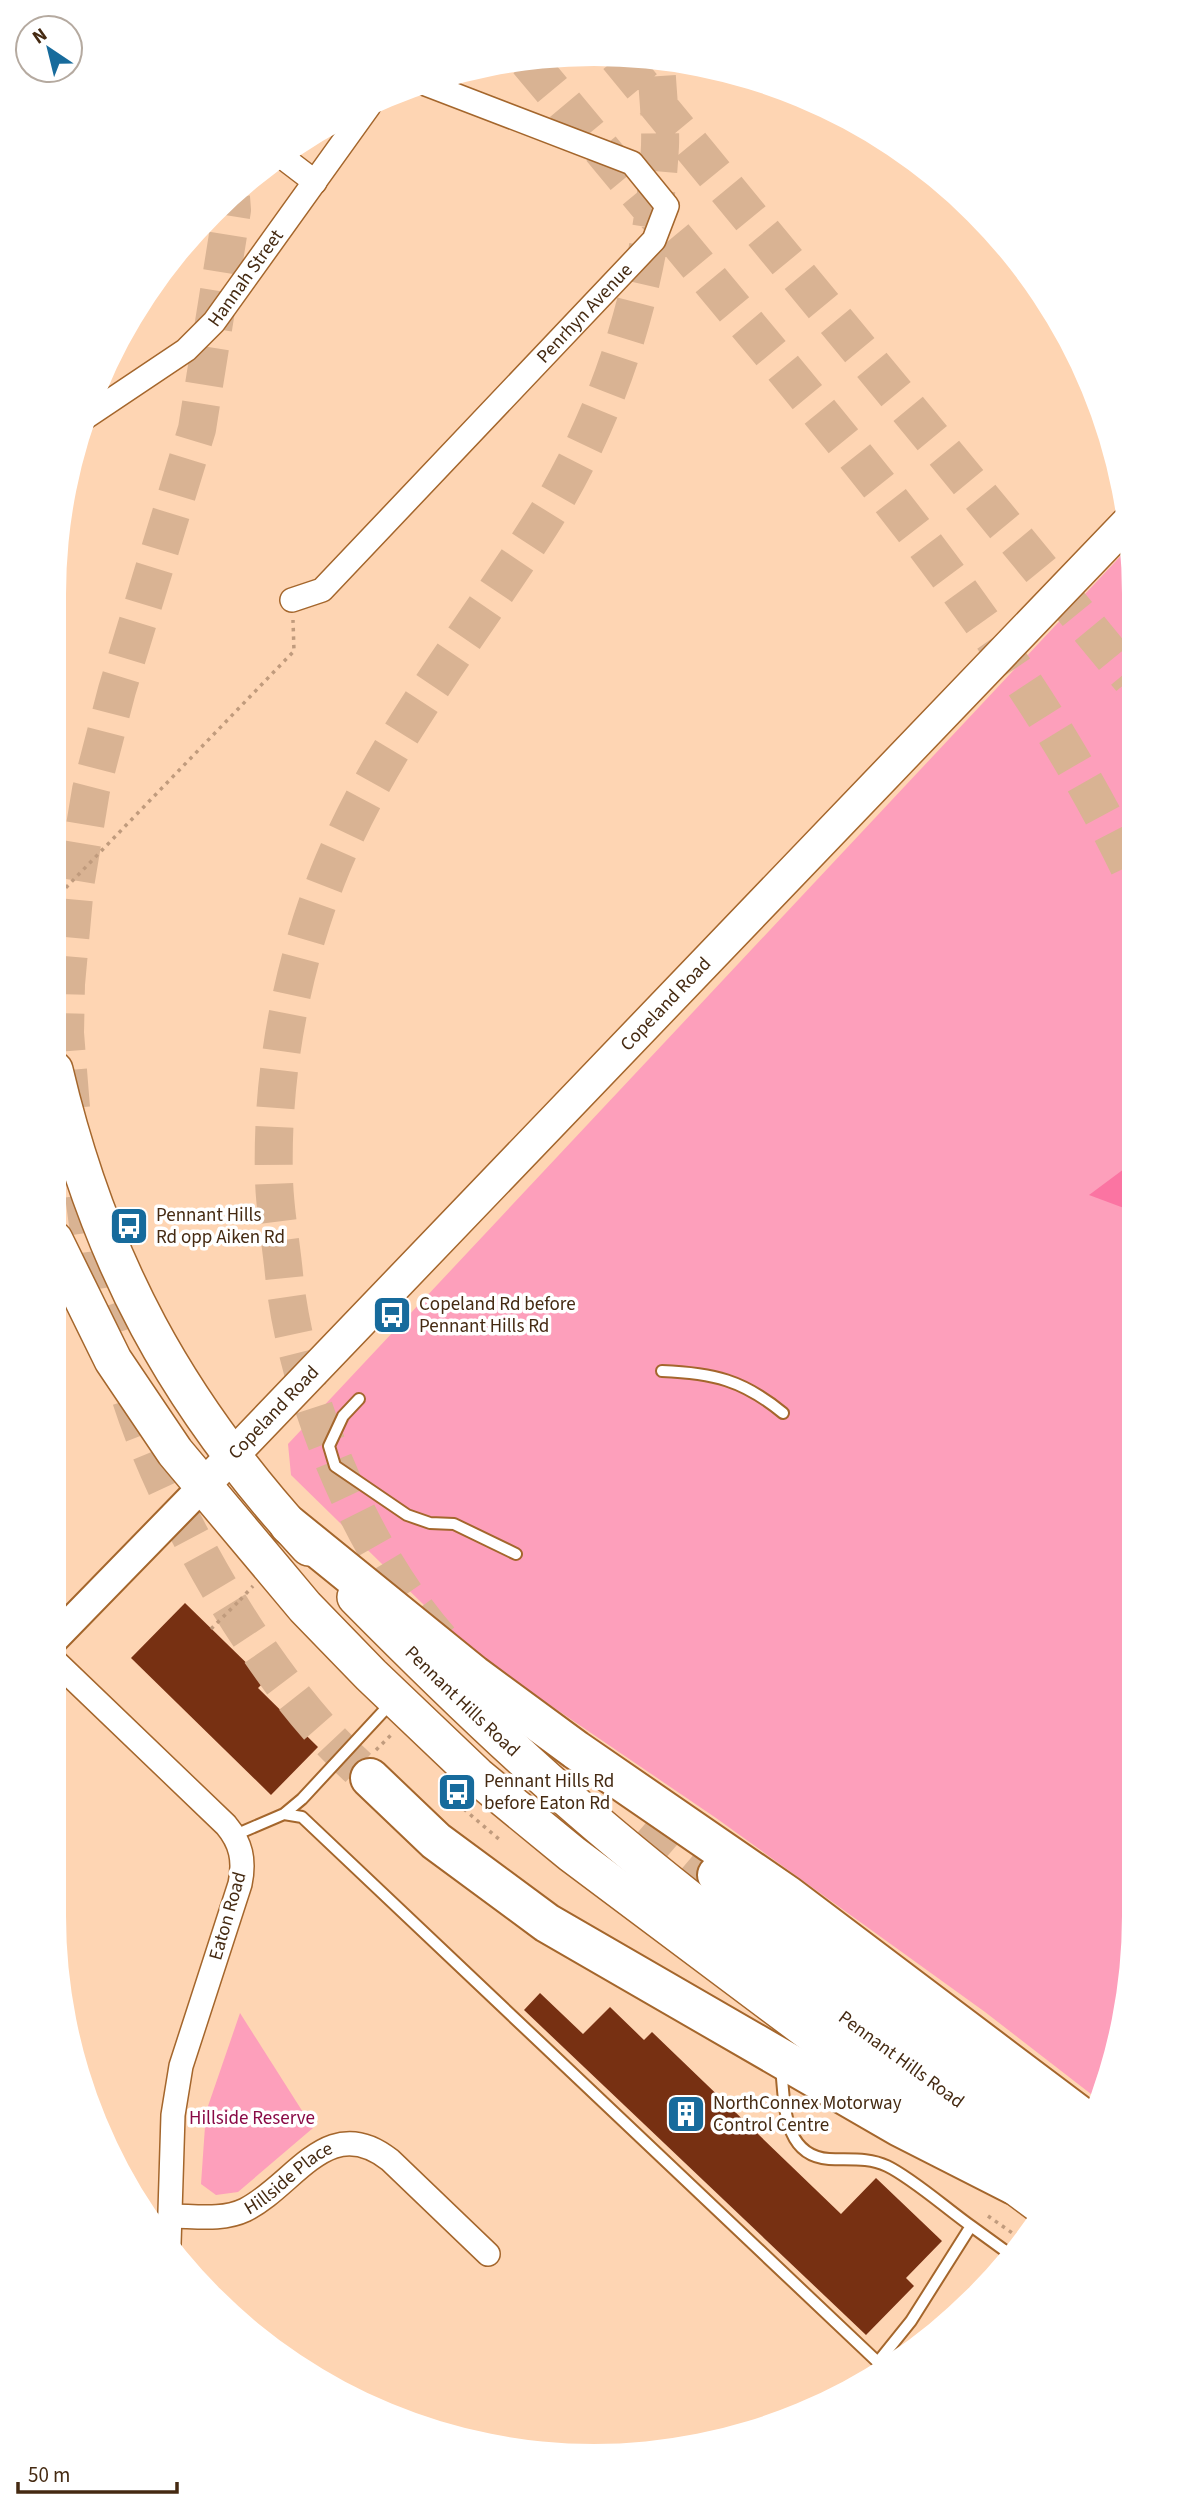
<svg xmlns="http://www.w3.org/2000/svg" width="1189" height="2510" viewBox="0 0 1189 2510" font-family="'Source Sans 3',sans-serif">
<rect width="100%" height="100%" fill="#fed5b3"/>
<path fill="#fd9fbb" d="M1130,546L1135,1916L1124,2021L1100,2101L985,2012L716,1818L472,1652L291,1475L288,1444Z
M240,2013L313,2128L238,2192L216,2195L201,2184L206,2112Z"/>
<path fill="#fb74a2" d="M1132,1163V1211L1089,1195Z"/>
<path fill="#773012" d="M185,1603L265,1681L258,1688L318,1747L271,1795L131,1658Z
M540,1993L583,2034L610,2007L644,2040L652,2032L841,2214L876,2178L942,2241L906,2278L914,2286L866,2335L524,2010Z"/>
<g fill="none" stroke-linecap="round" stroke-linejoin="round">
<path stroke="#d9b393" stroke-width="38" stroke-dasharray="38 19" stroke-linecap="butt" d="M618,57L1131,679
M528,61C611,160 693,260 776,359C909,520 1040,682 1131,871
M71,1108L65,1033L66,984L75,886L91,790L117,690L197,429L232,210L231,197
M84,1195L98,1298L110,1335
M131,1399C170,1519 272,1697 370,1778
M440,1640C360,1549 296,1394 284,1274C281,1243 275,1211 274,1180C271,1079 290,972 327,878C378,748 470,636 544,519C613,408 653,276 660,146C661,118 657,88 656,60
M650,1818L717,1875"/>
<g stroke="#a4662c" stroke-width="14">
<path id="service" d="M662,1371C713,1373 743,1380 783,1413
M359,1399L343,1416L329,1446L335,1466L407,1515L430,1523L454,1524L516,1554
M284,1814L302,1799L391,1703
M235,1835L284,1814L302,1817L884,2368
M781,2068C785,2102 782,2156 829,2159C849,2160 868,2157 887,2166C912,2178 947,2209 971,2226
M878,2362L911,2321L971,2226L1011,2255"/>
</g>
<g stroke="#a4662c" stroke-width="26">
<g id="minor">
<path d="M281,156L315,182"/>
<path id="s1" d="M86,417L186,350L214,322L369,106"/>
<path id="s2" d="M292,600L322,590L654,240L667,206L632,163L426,84"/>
<path d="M54,1660L226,1825C241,1843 245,1860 240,1884L181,2066L173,2115L169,2244"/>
<path id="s3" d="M170,2216C194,2216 222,2221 245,2210C295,2185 328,2111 390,2160L488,2254"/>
</g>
</g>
<g stroke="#a4662c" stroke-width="32">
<path id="tertiary" d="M54,1639L203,1486"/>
</g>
<g stroke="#a4662c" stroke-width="35">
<g id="secondary">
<path id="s4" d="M203,1486L1129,521"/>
</g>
</g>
<g stroke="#a4662c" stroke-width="40">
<g id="trunk">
<path d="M54,1070C99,1261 176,1403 309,1547"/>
<path d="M54,1240L113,1360L175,1452L305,1607L371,1675L477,1776L572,1854L1042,2206"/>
<path id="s5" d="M356,1597C434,1676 512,1752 596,1823C744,1949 904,2060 1060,2176"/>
</g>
</g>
<g stroke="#a4662c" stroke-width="42">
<path id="motorway" d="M289,1525L474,1675L576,1750L787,1895L1092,2125
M370,1778L436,1841L547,1923L900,2127L1014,2185
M717,1875L747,1905L1076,2151"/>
</g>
<path stroke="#c09b7d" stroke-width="3.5" stroke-dasharray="3.5 5" stroke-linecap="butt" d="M54,900L294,651L293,620
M240,1600L253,1586
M376,1750L393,1733
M441,1784L452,1799L500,1840
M988,2216L1021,2239"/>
<use href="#service" stroke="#fff" stroke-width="10"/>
<use href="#minor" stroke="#fff" stroke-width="23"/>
<use href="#tertiary" stroke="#fff" stroke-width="28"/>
<use href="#secondary" stroke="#fff" stroke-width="32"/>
<use href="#trunk" stroke="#fff" stroke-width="37"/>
<use href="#motorway" stroke="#fff" stroke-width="38"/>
<path stroke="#c09b7d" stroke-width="3.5" stroke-dasharray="3.5 5" stroke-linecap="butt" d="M211,1629L240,1600"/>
</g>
<defs>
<g id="bus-square" transform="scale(2.0125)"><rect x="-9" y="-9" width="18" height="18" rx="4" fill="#176b9c" stroke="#fff"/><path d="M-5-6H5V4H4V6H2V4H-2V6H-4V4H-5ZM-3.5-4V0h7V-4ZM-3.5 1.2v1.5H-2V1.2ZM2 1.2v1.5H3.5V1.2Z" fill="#fff"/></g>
<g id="building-square" transform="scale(2.0125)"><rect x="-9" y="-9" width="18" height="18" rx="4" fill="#176b9c" stroke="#fff"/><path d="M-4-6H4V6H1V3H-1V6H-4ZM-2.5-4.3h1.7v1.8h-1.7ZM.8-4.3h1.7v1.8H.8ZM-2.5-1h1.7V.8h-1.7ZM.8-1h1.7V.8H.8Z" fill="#fff"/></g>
</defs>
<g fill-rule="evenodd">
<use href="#bus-square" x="129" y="1226"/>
<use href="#bus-square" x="392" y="1315"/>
<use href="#bus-square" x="457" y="1792"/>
<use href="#building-square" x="686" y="2114"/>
</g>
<g text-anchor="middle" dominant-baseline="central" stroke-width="7" stroke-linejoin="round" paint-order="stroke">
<g font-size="19" fill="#452a12" stroke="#fff">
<text stroke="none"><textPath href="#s1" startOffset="214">Hannah Street</textPath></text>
<text stroke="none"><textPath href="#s2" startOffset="413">Penrhyn Avenue</textPath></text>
<text stroke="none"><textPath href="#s4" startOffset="668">Copeland Road</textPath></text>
<text stroke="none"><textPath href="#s4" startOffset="102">Copeland Road</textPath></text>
<text stroke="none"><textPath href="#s5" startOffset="149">Pennant Hills Road</textPath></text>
<text transform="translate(228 1916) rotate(-74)">Eaton Road</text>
<text stroke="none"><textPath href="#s5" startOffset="716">Pennant Hills Road</textPath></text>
<text stroke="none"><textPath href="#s3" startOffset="130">Hillside Place</textPath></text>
</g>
<g font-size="19" fill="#452a12" stroke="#fff" text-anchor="start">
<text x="156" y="1215">Pennant Hills<tspan x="156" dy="22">Rd opp Aiken Rd</tspan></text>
<text x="419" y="1304">Copeland Rd before<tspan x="419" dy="22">Pennant Hills Rd</tspan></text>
<text x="484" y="1781">Pennant Hills Rd<tspan x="484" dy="22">before Eaton Rd</tspan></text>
<text x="713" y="2103">NorthConnex Motorway<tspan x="713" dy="22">Control Centre</tspan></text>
</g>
<g font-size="19" fill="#890a46" stroke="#fff">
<text x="252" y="2118">Hillside Reserve</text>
</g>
</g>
<path d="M0 0H1189V2510H0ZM594 66H594A528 528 0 0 1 1122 594V1916A528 528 0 0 1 594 2444H594A528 528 0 0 1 66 1916V594A528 528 0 0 1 594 66Z" fill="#fff" fill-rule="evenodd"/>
<g transform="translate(49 49) rotate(325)"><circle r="33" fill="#ffffff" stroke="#b5aaa0" stroke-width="2"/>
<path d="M0-5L12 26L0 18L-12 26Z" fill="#176b9c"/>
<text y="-10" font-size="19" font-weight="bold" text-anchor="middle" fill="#452a12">N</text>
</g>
<path d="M18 2482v10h159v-10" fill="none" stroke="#452a12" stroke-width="3.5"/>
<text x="28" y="2482" font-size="21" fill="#452a12" stroke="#ffffff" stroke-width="5" paint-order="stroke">50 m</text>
</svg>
